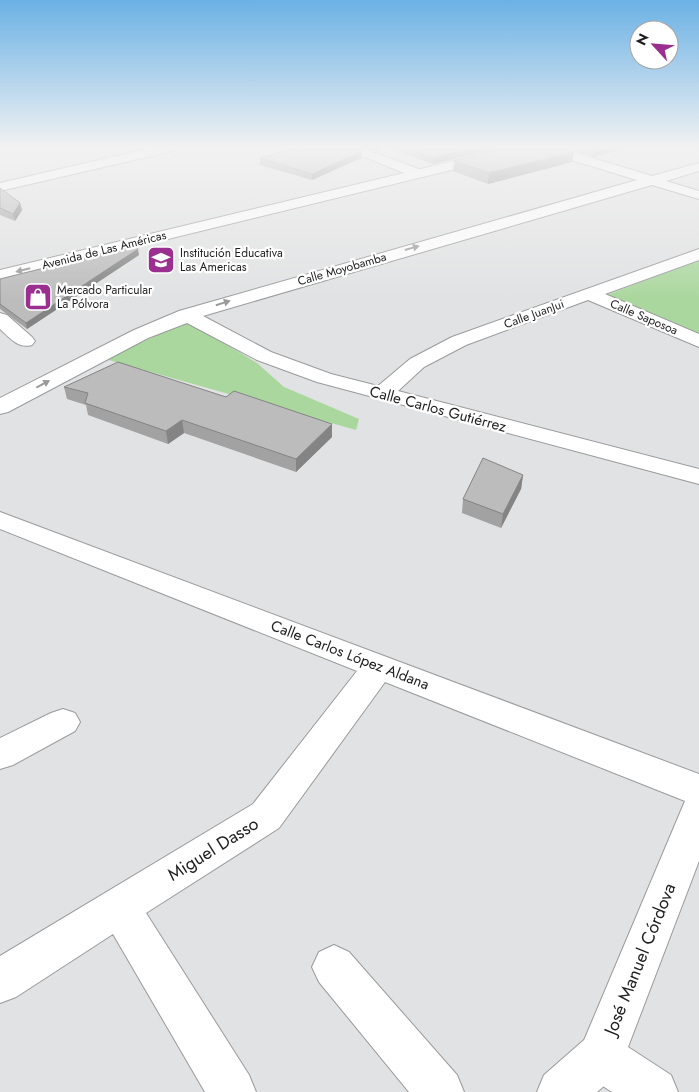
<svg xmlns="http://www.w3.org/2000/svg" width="699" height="1092" viewBox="0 0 699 1092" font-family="Jost,sans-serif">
<rect width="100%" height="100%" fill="#e1e2e3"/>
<path fill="#aad79d" d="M699,260V334L607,295Z
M188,321L257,363L284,387L359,419L356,430L105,359Z"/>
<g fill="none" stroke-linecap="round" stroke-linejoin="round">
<g stroke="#999a9b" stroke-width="2">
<path id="pedestrian" d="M0,313L7,315L32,337L35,341L32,345C18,349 10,338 0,329Z
M334,945L349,952L457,1075L464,1092H409L319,982L312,967L319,952Z
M601,1033L618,1040L625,1057L618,1074L597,1092H537L544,1075L584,1040Z"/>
</g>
<g stroke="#999a9b" stroke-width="2">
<path id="minor" d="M155,147H179L173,151L0,191V183Z
M340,147H359L424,171L426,174L424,177H414Z
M536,147H556L652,176L699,163V171L666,181L699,191V199L652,185L203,316L271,352L331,374L378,386L410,359L452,337L699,249V260L605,294L699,334V347L588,300L466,345L424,367L398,391L699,469V484L317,382L257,360L187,323L148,338L8,412L0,414V398L134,330L179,311L637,180L538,150Z
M0,512L699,774V861L628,1047L671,1075L678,1092H612L584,1074L577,1057L685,801L385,682L279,828L146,913L249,1075L256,1092H205L113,934L16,997L0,1003V956L253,804L357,671L0,529Z
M63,709L75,713L80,722L75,731L13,765L0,769V738L51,713Z"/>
</g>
<g stroke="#999a9b" stroke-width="2">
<path id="tertiary" d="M512,147H535L529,151L0,280V270Z"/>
</g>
<use href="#pedestrian" fill="#fff" fill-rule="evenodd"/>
<use href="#minor" fill="#fff" fill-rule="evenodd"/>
<use href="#tertiary" fill="#fff" fill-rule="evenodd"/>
</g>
<path fill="#a3a2a3" d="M365,147H383L376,151Z
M387,147H502L433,164Z
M564,147H619V150L594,157Z
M574,152L572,162L488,184L453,171L454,161Z
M260,158H361L312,180L260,165Z
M0,188L20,203L22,210L15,221L0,215Z
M139,255L27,329L0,309V279Z
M64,387L226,397L332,424V437L296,472L184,433L168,444L88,415L86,405L67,399Z
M523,475L521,489L501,528L462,513L463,499Z"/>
<path fill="#848484" d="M376,147H383L376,151Z
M477,147H502L433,164V158Z
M607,147H619V150L594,157L595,150Z
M362,151L361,158L312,180V174Z
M574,152L572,162L488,184L489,173Z
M20,203L22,210L15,221L13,214Z
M138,249L139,255L27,329L26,323Z
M182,420L184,433L168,444L166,431Z
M332,424V437L296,472V459Z
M523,475L521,489L501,528L503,514Z"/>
<path fill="#bdbcbd" stroke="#848484" d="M299,147H352L362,151L312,174L260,158Z
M405,147H477L433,158Z
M509,147H559L574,152L489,173L454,161Z
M586,147H607L595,150Z
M0,188L20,203L13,214L0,208Z
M136,245L138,249L26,323L0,304V279Z
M118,362L226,397L234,391L332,424L296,459L182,420L166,431L85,403L88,393L64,387Z
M483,458L523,475L503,514L463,499Z"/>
<defs><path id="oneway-solid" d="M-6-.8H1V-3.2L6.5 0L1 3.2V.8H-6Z" transform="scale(1.25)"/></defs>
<g fill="#9a9a9b">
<use href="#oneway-solid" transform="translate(412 248) rotate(-16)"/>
<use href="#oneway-solid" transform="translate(23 270) rotate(166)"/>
<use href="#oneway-solid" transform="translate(223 303) rotate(-17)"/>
<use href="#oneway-solid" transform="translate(43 384) rotate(-28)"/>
</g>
<linearGradient id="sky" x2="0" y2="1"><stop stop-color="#6bb1e5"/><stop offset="0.49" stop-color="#f2f2f2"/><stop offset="1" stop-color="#f2f2f2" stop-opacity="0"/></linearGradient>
<rect width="699" height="300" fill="url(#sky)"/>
<defs>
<g id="school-square" transform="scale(1.4375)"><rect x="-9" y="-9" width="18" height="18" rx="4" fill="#9b2f90" stroke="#fff"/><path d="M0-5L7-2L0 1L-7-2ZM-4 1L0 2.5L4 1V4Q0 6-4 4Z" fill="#fff"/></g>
<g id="shop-square" transform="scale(1.4375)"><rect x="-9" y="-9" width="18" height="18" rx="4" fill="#9b2f90" stroke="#fff"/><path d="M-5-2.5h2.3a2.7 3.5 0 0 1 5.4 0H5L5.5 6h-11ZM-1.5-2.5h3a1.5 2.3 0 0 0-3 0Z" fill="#fff"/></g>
</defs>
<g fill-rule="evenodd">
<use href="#school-square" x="161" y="260"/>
<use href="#shop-square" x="38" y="297"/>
</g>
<g text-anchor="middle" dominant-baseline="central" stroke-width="4.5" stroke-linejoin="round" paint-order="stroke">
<g font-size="12" fill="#1f1f20" stroke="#fff">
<text transform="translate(104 250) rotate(-14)">Avenida de Las Américas</text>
<text transform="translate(342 269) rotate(-16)">Calle Moyobamba</text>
<text transform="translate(534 314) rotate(-20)">Calle JuanJui</text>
<text transform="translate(644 317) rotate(23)">Calle Saposoa</text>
</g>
<g font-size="12" fill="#1f1f20" stroke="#fff" text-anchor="start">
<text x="180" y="253">Institución Educativa<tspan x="180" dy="14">Las Americas</tspan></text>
<text x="57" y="290">Mercado Particular<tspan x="57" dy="14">La Pólvora</tspan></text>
</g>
<g font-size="15" fill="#1f1f20" stroke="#fff">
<text transform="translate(438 409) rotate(15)">Calle Carlos Gutiérrez</text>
<text transform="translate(350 655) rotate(21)">Calle Carlos López Aldana</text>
</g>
<g font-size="18" fill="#1f1f20" stroke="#fff">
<text transform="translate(213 849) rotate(-32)">Miguel Dasso</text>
<text transform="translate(640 959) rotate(-68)">José Manuel Córdova</text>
</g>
</g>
<g transform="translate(654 45) rotate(296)"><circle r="24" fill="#ffffff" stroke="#a5a5a6"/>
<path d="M0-4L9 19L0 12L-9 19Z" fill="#9b2f90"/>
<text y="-8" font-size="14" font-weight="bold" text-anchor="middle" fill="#1f1f20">N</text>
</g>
</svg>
